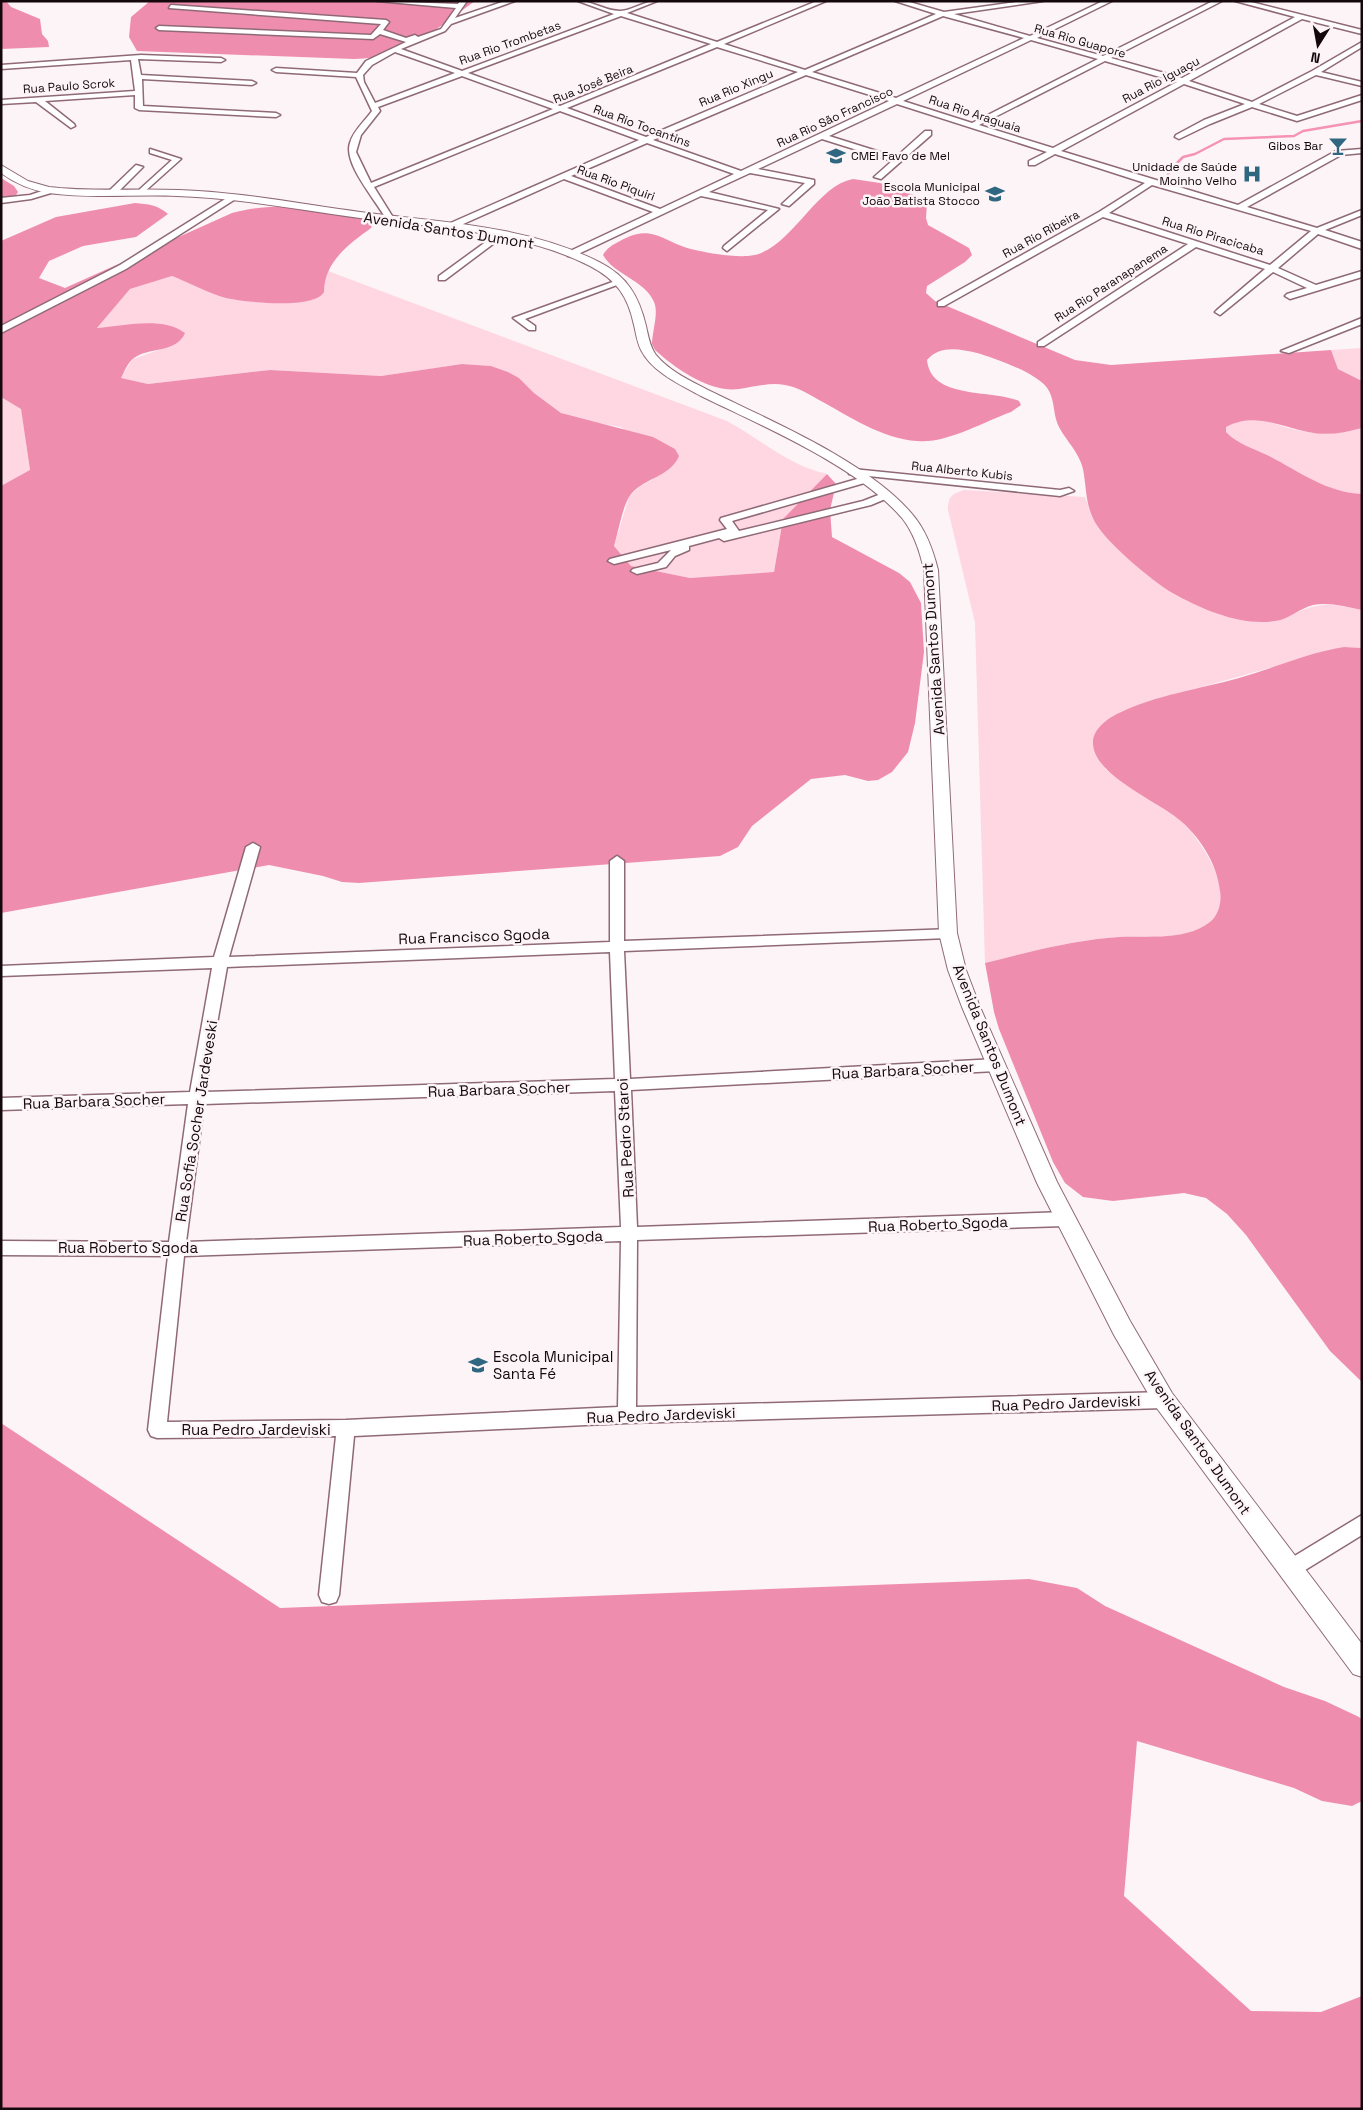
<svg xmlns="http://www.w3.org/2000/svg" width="1363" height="2110" viewBox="0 0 1363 2110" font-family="'Space Grotesk',sans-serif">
<rect width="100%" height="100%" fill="#fdf4f7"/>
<path fill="#fed7e3" d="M328,271L727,421C762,440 787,465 827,474L783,519L774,572L690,578L631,566L614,546L629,497L639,487L667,471L621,427L586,421L561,413L534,393L519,378L508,372L491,366L462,364L381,376L270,370L148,384L120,378L133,359L173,345L121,327L97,328L130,289L172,276L225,297L263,303L304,301L314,299L324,291V280Z
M1362,348V381L1338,369L1331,350Z
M1,397L21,408L30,471L1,486Z
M1255,419C1273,422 1290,430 1308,432C1325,435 1345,433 1362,428V494C1353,494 1344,493 1335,489C1312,481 1240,448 1226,432L1225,427L1238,420Z
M964,490L1085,497L1092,517L1099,529L1151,578L1277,621C1315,604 1320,601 1362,610V648L1344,647L1148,702L1120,712L1105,769C1130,787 1158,800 1180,820C1204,842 1249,912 1198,930C1170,940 1136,935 1107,938C1066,942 1025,953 985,963L975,623L948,510C948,496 952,494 964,490Z"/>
<path fill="#ef8daf" d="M1,1H6L11,7L40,19L42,34L48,41L49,47L1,49Z
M150,1H475C434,30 407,58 354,59L137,51L129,37L131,17Z
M1,178L14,186L18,192L15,197L1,202Z
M853,179L880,183L922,198L927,203L926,218L928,225L969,248L972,255L965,262L927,286L926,293L935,301L1075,360L1111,365L1331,350L1338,369L1362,381V428C1344,433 1327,436 1308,432C1279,426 1254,412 1226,427V432C1237,444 1255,449 1269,456C1298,471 1328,493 1362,494V610C1346,607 1329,602 1313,605C1300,608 1288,620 1275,621C1242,626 1206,611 1178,596C1156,585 1111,546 1098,527C1085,508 1087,490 1083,469C1079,452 1067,442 1059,427C1053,416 1055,402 1049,391C1041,374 994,358 977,353C959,349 940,345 927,360C931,400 991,389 1019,401L1021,405L1011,412C983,422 946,444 917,441C882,439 849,416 819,400C809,394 797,387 785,385C770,382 754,387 739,389C710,393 676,369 655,350L652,344C652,332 659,313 654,302C645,280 614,275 603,255C607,248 612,245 620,241C652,223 661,241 691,249C708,253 730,257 748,256C790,253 814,186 853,179Z
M135,203C148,204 158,205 168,214L136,237L83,246L49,261L39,278L65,288L232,213C278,200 322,210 368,219L373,223L371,228C349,244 324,262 324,292C314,310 244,302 226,298C208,293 190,283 172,276L130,289L97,328C124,326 162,316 185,333C177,353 149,347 134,358C128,362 124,372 121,378L148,384L270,370L381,376L462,364L491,366L508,372L519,378L534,393L561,413L653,437L675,449L679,456C670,478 641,478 629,497C622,509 618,533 614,546L631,566L690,578L774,572L783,519L827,474L836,484L830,510L832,537L899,573L910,582L921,603L924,652L915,723L908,752L892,772L878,780L868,781L845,775L811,779L752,826L738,847L720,856L359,883L342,882L323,876L269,865L1,913V486L30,470L21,409L1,397V241L56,217Z
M1344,647L1362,648V1382L1330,1351L1246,1235L1227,1214L1206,1198L1184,1193L1113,1201L1083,1197L1065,1183L1053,1162L999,1029L994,1012L985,963C1025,953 1066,942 1107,938C1139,934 1184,943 1210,922C1219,915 1222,901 1220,891C1217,863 1199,835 1177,818C1155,800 1092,774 1093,742C1093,729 1108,718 1119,713C1156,695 1200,689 1239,678C1274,668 1307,653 1344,647Z
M1,1423L280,1608L1029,1579L1077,1588L1105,1606L1284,1687L1325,1701L1359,1717L1362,1720V1801L1352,1806L1322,1801L1294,1788L1137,1741L1124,1896L1251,2011L1321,2012L1362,1996V2109H1Z"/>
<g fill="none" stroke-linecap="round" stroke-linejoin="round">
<path stroke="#f593b5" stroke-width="2.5" d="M1166,178L1171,169L1183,157L1195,154L1224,139L1294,136L1303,131L1362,121"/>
<g stroke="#8f6a76" stroke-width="3">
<path id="minor" d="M377,1L458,4L460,1H467L455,18L505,1H515L451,24L445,31L401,49L462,71L614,14L578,1C593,1 605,11 620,11C631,11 644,1 657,1L627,13L717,42L817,1H826L724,44L805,70L936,14L895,1H906L944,12L1023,1H1043L954,14L1030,36L1103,1H1112L1037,38L1103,56L1213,1H1222L1111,58L1182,78L1295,17L1235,1H1247L1362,30V34L1302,19L1189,81L1252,102L1312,71L1362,42V47L1321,72L1362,82V86L1316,75L1259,104L1297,116L1362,95V100L1297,121L1252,107L1210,124L1179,139L1175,137L1176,135L1204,120L1245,104L1184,84L1061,151L1238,205L1336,151L1362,149V153L1341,155L1247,207L1317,228L1362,210V215L1325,230L1362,242V249L1318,234L1278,268L1316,285L1362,271V277L1290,299L1285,296L1287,294L1307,288L1273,272L1220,315L1215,312L1217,310L1265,269L1196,247L1044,346H1038V342L1188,244L1103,217L944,306H938V302L1099,212L1145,183L1055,154L1035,165H1029V161L1047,152L897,104L829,136L896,157L925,131H931V135L881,179L874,177L892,161L822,139L758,169L814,180V184L789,206L782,204L805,183L750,173L709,192L779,209L727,251L723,248L724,246L768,210L701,196L574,256H568V252L653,212L564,179L452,229H446V225L639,140L560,111L374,187L394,219L390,222L386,219C376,200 343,164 350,143C353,131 365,121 372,111L356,77L276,72L272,70L276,68L357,73L366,61L406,42L380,34L373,39L159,30L156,28L159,26L371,35L381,24L169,8L171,5L386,20L389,22L383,30L406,38L415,35L418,37L441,29L456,8ZM621,16L711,44L560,106L468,73ZM943,16L1024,38L896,98L812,72ZM1031,40L1098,59L972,123L903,101ZM717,47L798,72L646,137L567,108ZM395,52L455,73L375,103L364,82L363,75L372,65ZM1105,61L1177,82L1053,148L979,125ZM806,75L889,101L741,171L653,140ZM462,76L553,109L371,183L356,152L361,135L380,111L378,107ZM647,143L734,174L660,209L571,176ZM1152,185L1311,231L1270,265L1109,213Z
M141,55L221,58L225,60L221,62L138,59L141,75L252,81L256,83L252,85L142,79L143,106L276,113L280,115L276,117L139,110L135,108V95L45,101L74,124L75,126L71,128L36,102L1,104V100L135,91L131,60L1,69V65Z
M150,149L181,159L143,193L139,191L140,189L172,160L150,153Z
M136,165L143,167L116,194H110V190Z
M48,189L52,191L51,193L31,199L1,203V198L30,195Z
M230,196L237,198L126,269L1,333V326L120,265Z
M498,233L505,235L445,280H439V276Z
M618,280L625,282L525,319L535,326V330H529L513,318Z
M1362,318V324L1289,353L1281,351Z
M853,469L1060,490L1069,488L1074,491L1060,496L849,474V470Z
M864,477L868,478V482L732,521L739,531L863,501L886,492L891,495L890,497L871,505L724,541L719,538L689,546V550L675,556L666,567L637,574L631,571L633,569L658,563L671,550L614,564L608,561L610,559L727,529L720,520L721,518Z
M253,843L260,847L229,957L610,942V861L617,856L624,861V941L953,929L955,933L948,938L624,951L630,1079L996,1059L1001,1061L1004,1065L1001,1069L996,1071L631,1090L637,1227L1065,1212L1071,1214L1073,1219L1071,1224L1065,1226L637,1240L636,1407L1164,1392L1170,1394L1173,1400L1170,1406L1164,1408L627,1423L354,1436L339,1595L336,1602L329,1604L322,1602L319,1595L336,1436L157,1438L151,1436L148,1430L168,1256L1,1255V1241L169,1242L188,1104L1,1110V1098L190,1092L212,968L1,976V966L214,957L246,847ZM610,952L615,1079L205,1092L227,967ZM615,1091L621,1227L186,1242L204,1104ZM621,1241L618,1407L346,1420L167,1422L184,1256Z
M1362,1515V1535L1297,1575L1290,1578L1283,1575L1280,1569L1283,1563Z"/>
</g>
<g stroke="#8f6a76" stroke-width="2">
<path id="tertiary" d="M1,165L28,181L49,187C92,192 136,188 179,190C240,192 300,204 360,212C438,222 527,225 599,262C627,276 639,296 646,326C648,335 650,347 656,355C669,371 691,381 708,390C769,420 869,462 912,514C926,530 933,550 938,570L957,933L966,970L980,1007L1057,1182L1130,1321L1172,1393L1362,1644V1677L1353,1674L1156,1407L1114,1335L1037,1183L962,1007L948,970L939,933L924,570C920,552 914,533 902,518C857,466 764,427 701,396C681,385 652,372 641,350C637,342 636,333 634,325C628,297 617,280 590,266C521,231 436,228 360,218C299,210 238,198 177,196C134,194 91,199 49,193C31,190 16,184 1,173Z"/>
</g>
<use href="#minor" fill="#fff" fill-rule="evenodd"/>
<use href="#tertiary" fill="#fff" fill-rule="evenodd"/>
</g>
<defs>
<g id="bar-bare" transform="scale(1.5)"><path d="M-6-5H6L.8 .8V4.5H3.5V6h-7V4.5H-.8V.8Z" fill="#2f6781" stroke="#fdf4f7" stroke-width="2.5" paint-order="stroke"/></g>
<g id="school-bare" transform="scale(1.5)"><path d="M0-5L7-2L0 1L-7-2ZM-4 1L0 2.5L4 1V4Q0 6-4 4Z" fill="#2f6781" stroke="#fdf4f7" stroke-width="2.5" paint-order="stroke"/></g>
<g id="hospital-bare" transform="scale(1.5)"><path d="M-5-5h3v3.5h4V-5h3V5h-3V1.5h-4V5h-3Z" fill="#2f6781" stroke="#fdf4f7" stroke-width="2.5" paint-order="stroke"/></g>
</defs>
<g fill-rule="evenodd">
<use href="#bar-bare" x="1338" y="146"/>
<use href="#school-bare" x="836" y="156"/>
<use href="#hospital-bare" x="1252" y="174"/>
<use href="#school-bare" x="995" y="194"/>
<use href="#school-bare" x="478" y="1365"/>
</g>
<g text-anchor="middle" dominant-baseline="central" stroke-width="5" stroke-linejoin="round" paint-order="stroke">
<g font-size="12" fill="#14080c" stroke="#fdf4f7">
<text transform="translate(1080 41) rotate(16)">Rua Rio Guapore</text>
<text transform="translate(510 43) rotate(-20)">Rua Rio Trombetas</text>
<text transform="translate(1161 80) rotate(-28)">Rua Rio Iguaçu</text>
<text transform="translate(593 84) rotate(-22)">Rua José Beira</text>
<text transform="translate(69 86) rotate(-4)">Rua Paulo Scrok</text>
<text transform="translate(736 88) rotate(-23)">Rua Rio Xingu</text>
<text transform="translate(975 114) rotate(18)">Rua Rio Araguaia</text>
<text transform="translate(835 117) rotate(-25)">Rua Rio São Francisco</text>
<text transform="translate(642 126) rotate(20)">Rua Rio Tocantins</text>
<text transform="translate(616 183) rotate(20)">Rua Rio Piquiri</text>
<text transform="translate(1041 234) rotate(-29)">Rua Rio Ribeira</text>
<text transform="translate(1213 236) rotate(17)">Rua Rio Piracicaba</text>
<text transform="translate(1111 283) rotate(-33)">Rua Rio Paranapanema</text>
<text transform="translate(962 471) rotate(6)">Rua Alberto Kubis</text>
</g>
<g font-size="12" fill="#14080c" stroke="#fdf4f7" text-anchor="end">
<text x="1323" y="146">Gibos Bar</text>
<text x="851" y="156" text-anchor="start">CMEI Favo de Mel</text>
<text x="1237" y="167">Unidade de Saúde<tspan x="1237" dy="14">Moinho Velho</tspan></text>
<text x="980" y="187">Escola Municipal<tspan x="980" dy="14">João Batista Stocco</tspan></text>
</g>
<g font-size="15" fill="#14080c" stroke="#fdf4f7">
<text transform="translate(449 230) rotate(9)">Avenida Santos Dumont</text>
<text transform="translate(933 649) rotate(-94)">Avenida Santos Dumont</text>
<text transform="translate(474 936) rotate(-2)">Rua Francisco Sgoda</text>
<text transform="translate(990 1045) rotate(68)">Avenida Santos Dumont</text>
<text transform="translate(903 1070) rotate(-3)">Rua Barbara Socher</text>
<text transform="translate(499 1089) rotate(-2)">Rua Barbara Socher</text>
<text transform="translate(94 1101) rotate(-2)">Rua Barbara Socher</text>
<text transform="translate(196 1121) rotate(-81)">Rua Sofia Socher Jardeveski</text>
<text transform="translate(625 1138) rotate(-93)">Rua Pedro Staroi</text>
<text transform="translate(938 1224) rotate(-2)">Rua Roberto Sgoda</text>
<text transform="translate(533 1238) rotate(-2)">Rua Roberto Sgoda</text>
<text x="128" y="1247">Rua Roberto Sgoda</text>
<text transform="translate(1066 1403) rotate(-2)">Rua Pedro Jardeviski</text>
<text transform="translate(661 1415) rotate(-2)">Rua Pedro Jardeviski</text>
<text x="256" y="1429">Rua Pedro Jardeviski</text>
<text transform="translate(1198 1442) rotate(55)">Avenida Santos Dumont</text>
</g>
<g font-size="15" fill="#14080c" stroke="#fdf4f7" text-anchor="start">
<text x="493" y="1356">Escola Municipal<tspan x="493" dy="17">Santa Fé</tspan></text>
</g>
</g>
<rect width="1363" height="2110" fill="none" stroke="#14080c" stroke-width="5"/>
<g transform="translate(1318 45) rotate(191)" stroke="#fdf4f7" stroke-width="4" paint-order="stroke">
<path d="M0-4L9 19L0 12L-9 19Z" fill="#14080c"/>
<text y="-8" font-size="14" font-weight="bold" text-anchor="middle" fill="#14080c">N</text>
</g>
</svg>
